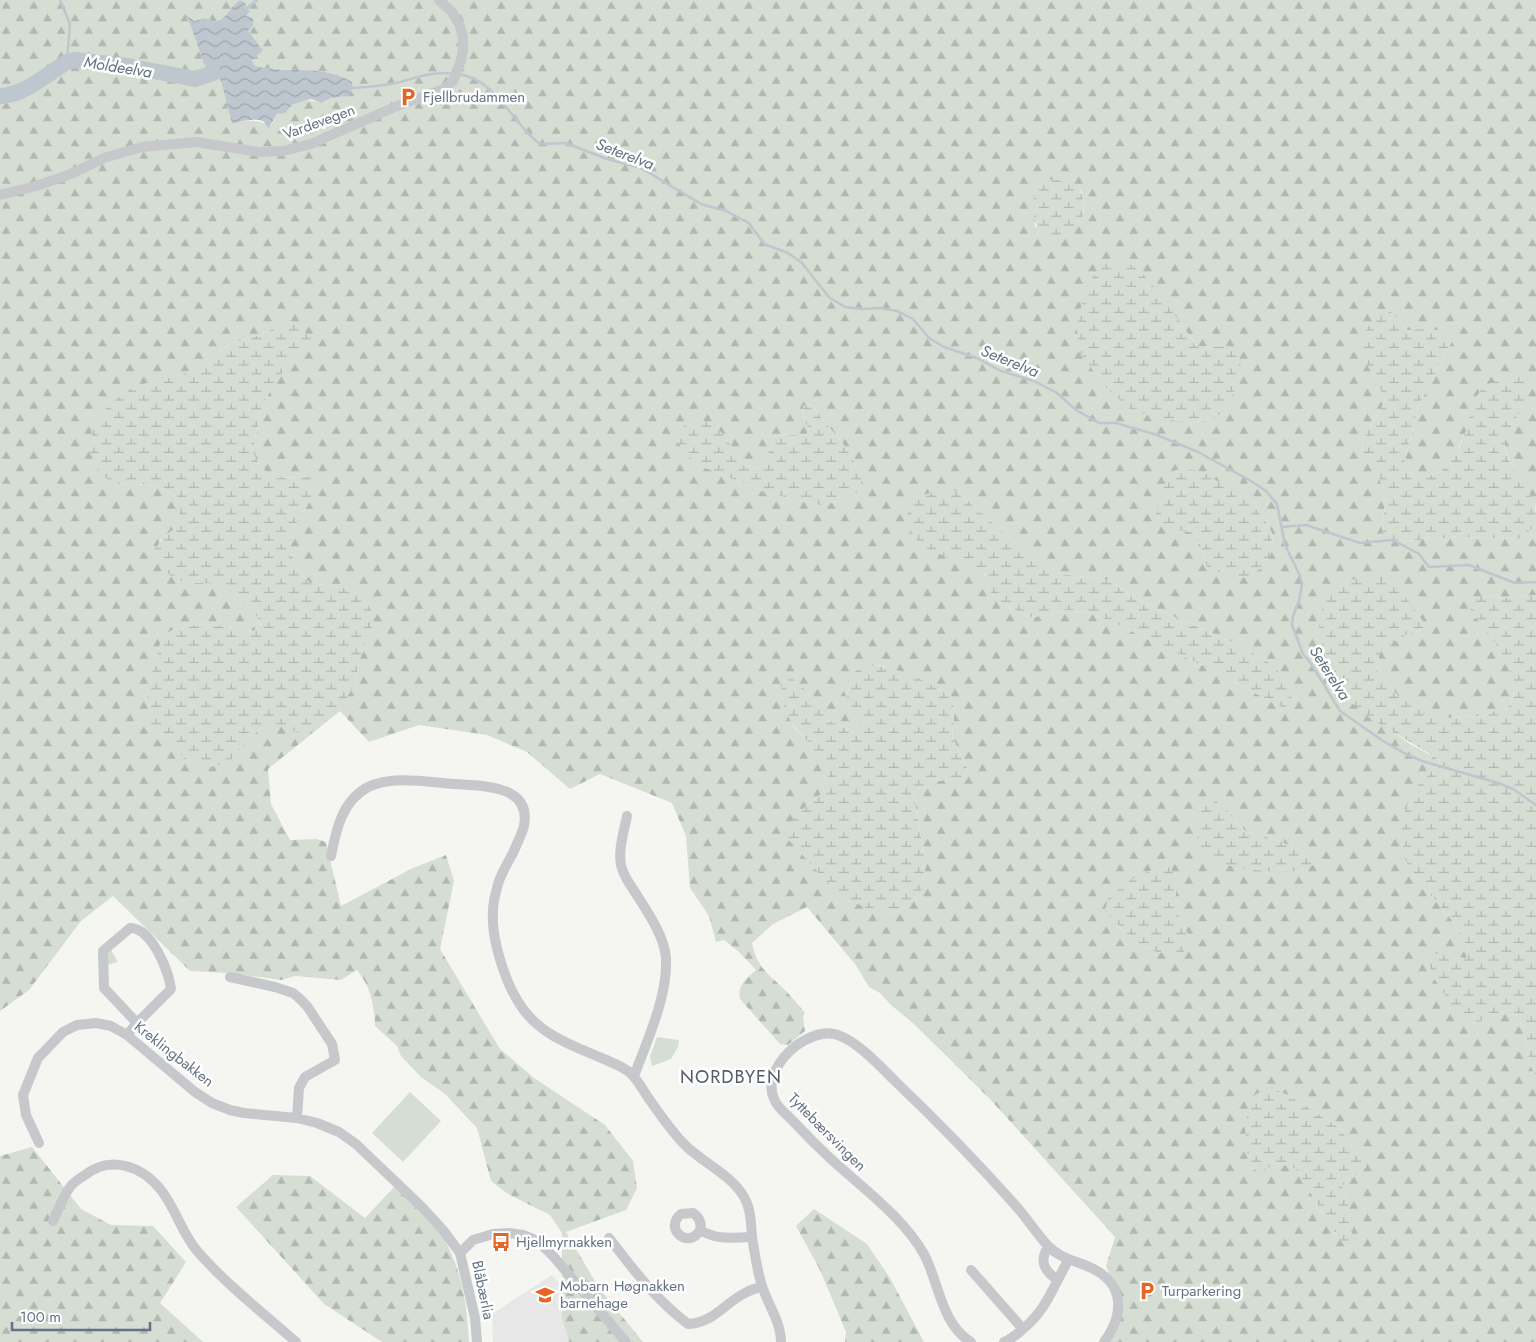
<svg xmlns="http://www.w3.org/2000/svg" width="1536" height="1342" viewBox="0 0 1536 1342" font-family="Jost,sans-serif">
<defs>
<pattern id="forest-firs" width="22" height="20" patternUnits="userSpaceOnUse" patternTransform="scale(1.25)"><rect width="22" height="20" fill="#d6ddd3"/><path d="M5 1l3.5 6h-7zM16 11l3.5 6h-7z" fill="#b1b8b1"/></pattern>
<pattern id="wetland-marsh" width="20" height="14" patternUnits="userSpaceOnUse" patternTransform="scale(1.25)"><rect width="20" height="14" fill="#d6ddd3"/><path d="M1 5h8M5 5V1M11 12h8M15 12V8" fill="none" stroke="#b1b8b1"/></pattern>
<pattern id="water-waves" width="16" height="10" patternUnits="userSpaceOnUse" patternTransform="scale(1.25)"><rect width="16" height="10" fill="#bec7ce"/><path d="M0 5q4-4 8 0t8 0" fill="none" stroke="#9ea6ad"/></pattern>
</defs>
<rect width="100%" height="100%" fill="#f5f6f2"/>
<path fill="#e6e7e6" d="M552,1275L608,1342H493L492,1314Z"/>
<path fill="url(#forest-firs)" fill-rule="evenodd" d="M0,0H240C230,6 227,19 215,22L205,18L193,21L187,17L204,64L221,81L232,124C247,120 257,119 271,126L277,114C283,113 285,109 291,105C299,99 313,100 323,103L331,98L348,96L353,88L352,82C327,66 300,72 272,69C266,68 260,68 254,65L252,60L258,46L254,36L248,31L246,16L248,7L240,0H1536V506C1529,490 1504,459 1505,443C1505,432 1518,414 1524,405L1467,430L1460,444L1458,454C1449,457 1448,466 1441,471C1433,477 1421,476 1413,476L1404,465L1418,407L1452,341L1438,330H1407L1395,315L1383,394L1385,401L1363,439L1362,456L1378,476L1386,495L1382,532L1407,541L1462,537L1519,539L1536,526V595L1507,598L1483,596L1474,617L1483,624L1509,666L1515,690L1509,706L1481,716L1446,718L1422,709L1400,698L1377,671L1379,650L1406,635L1423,629L1401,591L1348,700L1410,744L1440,760L1439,764L1413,790L1411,872L1451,919L1469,949L1467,958L1474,1024L1509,1009C1527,1019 1524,1041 1529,1059C1530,1065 1533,1071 1536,1077V1342H1101L1112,1318L1115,1288L1106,1266L1115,1237L989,1098L914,1024L891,1005L880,993L869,987L855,964L807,907L773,924L752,943C758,970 768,973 786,991C793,998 799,1006 805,1013L803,1017L805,1031L788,1045L780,1044L740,999C737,985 746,979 756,970L739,952L724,940L716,942L709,916L690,888L686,836L672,803L600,774L570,789L527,752L487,735L419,725L369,742L340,711L268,769L271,804L290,840L317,839L326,842L341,906L413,868L446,855L454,881L440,949L500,1049L534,1078L605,1125L633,1161L637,1188L626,1210L566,1232L599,1288L643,1342H569L562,1318V1233L550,1215L508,1194L491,1181L477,1128L445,1094L421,1077L401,1056L397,1046L375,1026C374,1004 371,988 357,970L341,980L295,976L281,980L229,973L190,971L113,896L81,921L29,990L0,1011ZM1035,184L1081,191L1084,201V212L1035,227L1034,199ZM1139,271L1151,284L1197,346L1210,420L1187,423ZM282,324L308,348L289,364L273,385L261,409L253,452L258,462L272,478L308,477L311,499L289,536L293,559L303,576L310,583L347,588L361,595L372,611V628L361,654L355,682L258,730L229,762L184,759L171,742L157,731L172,630L185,628L200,623L253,631L261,626L255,614L230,595L214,584L176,581L159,542C180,524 182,525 178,497C158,483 138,483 114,485L146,383L184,374L232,343L260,335ZM811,405L848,450L862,477L859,491L847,499L821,505L767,493L696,464L724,435L744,466L759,468L768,454L774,437L781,434L805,436L809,430L804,419L803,406ZM956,491L1024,550L1061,574L1109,580L1134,598L1170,615L1241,646L1265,660L1285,709L1208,668L1108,620L1085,612L1066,610L1050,615L1031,617L999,603L990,591ZM1264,518L1272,533L1273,549L1207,567L1201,546L1194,533ZM879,665C906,673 930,683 953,698L954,714L952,736L968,770L954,780L930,781L913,793L926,864L920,899L910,902L892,915L881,910H871L805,807L821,794L830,774L810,744L792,725L802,686L828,720L851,731L861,725ZM1224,806L1235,822L1247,832L1277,840L1317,858L1198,820ZM1176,879V909L1189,937L1148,949L1133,939L1117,925ZM1288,1095L1339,1127L1366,1167L1342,1186L1349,1207L1340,1241L1296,1169L1280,1163L1273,1164Z
M32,1147L81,1209L111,1225L153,1226L186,1262L160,1303L203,1342H0V1156Z
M273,1175L310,1176L365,1218L395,1186C408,1200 424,1213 436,1228C461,1260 467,1303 469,1342H382L324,1304L236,1207Z
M814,1209L867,1244L890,1278L924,1342H845L846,1332L820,1270L796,1226Z"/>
<path fill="url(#wetland-marsh)" d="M1047,179C1053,180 1060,180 1066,181C1087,187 1088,212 1077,227L1053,241C1029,231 1033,207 1035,184Z
M1106,261C1113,262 1122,262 1129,264C1148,271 1183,328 1197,346L1231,347L1239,349L1241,368L1231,401L1223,412L1210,420L1187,423L1152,417L1129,408L1103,385L1078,349L1077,326L1085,287Z
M1389,311L1395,315L1407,330C1425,330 1441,325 1452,341L1418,407L1404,465L1413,476C1421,476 1434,477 1441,471C1448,466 1449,457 1458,454C1460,444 1464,437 1467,428C1474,404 1473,387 1501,379C1510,376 1514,375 1524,379C1535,404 1509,419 1505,442C1502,459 1528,486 1535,503C1536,510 1536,519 1536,526L1519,539L1462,537L1407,541L1388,538L1382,532L1386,495L1378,476L1362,456L1363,439L1385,401L1383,394L1360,352C1365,328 1367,323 1389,311Z
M282,324H294L311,337L308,348L289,364L273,385L261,409L253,452L258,462L272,478L308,477L314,481L311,499L289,536L293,559L303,576L310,583L347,588L361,595L372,611V628L361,654L355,682L342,708L306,736L274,723L258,730L229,762L208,768L184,759L171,742L157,731L149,721L147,691L162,636L172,630L185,628L200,623L253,631L261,625L255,614L230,595L214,584L176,581L162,567L155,549C173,522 183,535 178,497C159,483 138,483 114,485L98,471L90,451L92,429L101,413L120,396L146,383L184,374L232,343L260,335Z
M811,405L848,450L862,477L859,491L847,499L821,505L767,493L696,464L676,441L683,427L695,420L711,422L724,435L744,466L759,468L768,454L774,437L781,434L805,436L809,430L804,419L803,406Z
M1182,468L1203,472L1246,499L1264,518L1272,533L1273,549L1266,565L1247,578L1227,576L1207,567L1201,546L1194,533L1162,527L1155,519L1163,488L1173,471Z
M945,489L956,491L1024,550L1061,574L1109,580L1134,598L1170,615L1241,646L1265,660L1277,670L1291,694L1292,705L1285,709L1208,668L1108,620L1085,612L1066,610L1050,615L1031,617L999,603L990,591L984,573L921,546L908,528L907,505L915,497Z
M1375,577L1390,581L1401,591L1423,621V629L1406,635L1380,650L1377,671L1400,698L1422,709L1446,718L1481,716L1509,706L1515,690L1509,666L1483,624L1474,617L1470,608L1474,598L1483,596L1507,598L1536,595V1077C1533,1071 1530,1065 1529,1059C1524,1041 1527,1019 1509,1009L1474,1024L1459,1016L1433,977L1428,959L1432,953L1466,958L1469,949L1451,919L1411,872L1404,856L1401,822L1413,790L1439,764L1440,760L1371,719L1348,700L1331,677L1320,638L1319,626L1323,605L1346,580Z
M861,665C895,664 926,680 953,698L954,714L952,736L968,770L964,777L954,780L930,781L913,793L926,864L920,899L910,902L892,915L881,910H871L840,896L784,835L792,820L805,807L821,794L829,774L810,744L792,724L784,708L781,684L790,677L802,686L828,720L851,731L861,724L843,690L847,681Z
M1210,799L1224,806L1235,822L1247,832L1277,840L1318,858L1317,862C1313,865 1308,869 1304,870C1282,874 1208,871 1199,847C1195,835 1199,813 1202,801Z
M1158,867H1170L1176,879V909L1189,937L1184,952C1180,953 1174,955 1169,954C1141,952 1121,930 1105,910L1108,898L1132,879Z
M1268,1087L1288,1095L1339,1127L1366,1167L1342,1186L1349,1207L1353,1230L1348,1243L1340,1241L1296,1169L1280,1163L1273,1164L1263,1172L1256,1171L1248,1161L1245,1127L1250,1098Z"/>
<path fill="#d6ddd3" d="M111,950L118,962L106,965L108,954Z
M657,1037L679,1040L678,1047L671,1059L652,1066L650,1056Z
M410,1092L441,1121L403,1162L372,1133Z"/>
<path fill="url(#water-waves)" d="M240,0L244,2L250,11L246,16L253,18V25L248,31C255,36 256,44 263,50L252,60L254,65C260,68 266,68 273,69C300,72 327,66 352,82L353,88L348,96L331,98L322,103L311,99L293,104L285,113L277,114L269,128C267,127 266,124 264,122C258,117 238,122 232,124L221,81L204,64L187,16L194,21L205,18L215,22C227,19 230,6 240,0Z"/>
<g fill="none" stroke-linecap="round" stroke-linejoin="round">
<path stroke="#bec7ce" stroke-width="2.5" d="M60,0L70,24L67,62
M248,7L257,0
M458,74C497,79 512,124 540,144L566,143L607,159L641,168L701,204L726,211L749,223L764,244L788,253L802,263L824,291L830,298L845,307L862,309L880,308L897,311L913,319L929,338L944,347L977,358L1001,371L1034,381L1057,393L1076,410L1099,423H1116L1157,435L1198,452L1251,481L1266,491L1277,504L1285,545L1300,576L1302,584L1299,601L1293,616L1292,625L1303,654L1310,662L1340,711L1383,741L1406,754L1422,761L1498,783L1513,789L1536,805
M353,88C368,87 382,86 396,83C415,78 433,71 453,74
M1281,527L1306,525L1360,543L1393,540L1419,554L1429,567L1469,565L1515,583L1536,582"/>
<path stroke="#bec7ce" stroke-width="16" d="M0,96C25,95 47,74 67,62L75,60L127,66L195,79L213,73"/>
<path stroke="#c6c8cc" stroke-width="10" d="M0,195L36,186L71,174L104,158L142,147L196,142L259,152L283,151L311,144L397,106L444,89L453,81L461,60L463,49V38L460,26L452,12L439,0
M627,816C624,831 618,850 621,865C623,874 628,882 633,889C646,910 664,934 666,958C668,996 647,1041 634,1076
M331,856C336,830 342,801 368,787C393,775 427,782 454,784C481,786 532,784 524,826C522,834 517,843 514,851C508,863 499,876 497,888C495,895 493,903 493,911C491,940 506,986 523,1009C542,1035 571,1045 599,1057C609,1061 619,1065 628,1071C637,1078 641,1087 647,1096C658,1112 670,1129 683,1143C702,1163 730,1173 744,1197C751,1209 751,1224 752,1237C755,1254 757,1271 762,1286C768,1305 781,1322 781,1342
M230,977L275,987L293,993L299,998L307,1006L332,1044L335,1060L305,1077L299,1088L297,1118
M127,1035L137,1023L171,989C169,972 152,928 130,928L103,951L104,988L137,1023
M39,1143L26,1115L23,1095L38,1058L63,1032L77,1025L96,1023L111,1026L127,1035L195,1092L212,1103L230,1110L244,1113L297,1118L317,1123L339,1132L356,1144L422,1207L443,1230L460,1253
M53,1221C58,1210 63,1197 70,1187C74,1182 80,1178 85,1175C111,1155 142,1166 161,1190C176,1209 182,1234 198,1252C227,1285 263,1313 296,1342
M700,1230C689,1250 663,1229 681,1214L693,1213C699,1217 702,1222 700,1230C719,1241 732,1237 752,1237
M609,1238C634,1270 655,1299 688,1324C714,1323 725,1302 747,1292C752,1289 757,1288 762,1287
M1048,1247C1039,1261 1044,1270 1057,1280
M971,1270L1023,1329
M477,1342L475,1318L460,1253L473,1240L493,1234L509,1233L523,1235L538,1241L553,1256L626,1342
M971,1342C942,1325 939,1284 925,1256C905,1219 863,1188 832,1160C818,1147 805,1134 792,1120C786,1114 778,1108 775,1101C764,1080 781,1057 797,1045C809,1037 823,1030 838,1035C858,1042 880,1066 895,1081C937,1121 977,1162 1015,1205C1027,1218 1036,1233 1048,1246C1066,1265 1097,1261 1113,1286C1124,1305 1116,1326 1104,1342
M1004,1342C1012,1339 1017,1334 1023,1329C1048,1308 1053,1286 1069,1259"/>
</g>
<defs>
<g id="parking-bare" transform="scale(1.5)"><path d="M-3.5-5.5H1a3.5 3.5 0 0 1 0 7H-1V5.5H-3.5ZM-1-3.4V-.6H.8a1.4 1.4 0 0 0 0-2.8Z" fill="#e46524" stroke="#fff" stroke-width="2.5" paint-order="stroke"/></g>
<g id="bus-bare" transform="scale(1.5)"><path d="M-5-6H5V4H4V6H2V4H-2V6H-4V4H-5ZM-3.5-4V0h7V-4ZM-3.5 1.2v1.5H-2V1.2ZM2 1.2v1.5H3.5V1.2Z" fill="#e46524" stroke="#fff" stroke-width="2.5" paint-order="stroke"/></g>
<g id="school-bare" transform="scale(1.5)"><path d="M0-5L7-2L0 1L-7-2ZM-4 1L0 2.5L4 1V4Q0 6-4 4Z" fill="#e46524" stroke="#fff" stroke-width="2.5" paint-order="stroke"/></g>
</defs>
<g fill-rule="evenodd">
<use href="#parking-bare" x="408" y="97"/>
<use href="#bus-bare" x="501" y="1242"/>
<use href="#parking-bare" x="1147" y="1291"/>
<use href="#school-bare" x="545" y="1295"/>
</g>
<g text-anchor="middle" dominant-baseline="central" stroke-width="5" stroke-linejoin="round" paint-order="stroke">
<g font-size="15" fill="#647284" stroke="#fff" text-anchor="start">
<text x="423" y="97">Fjellbrudammen</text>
<text x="516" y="1242">Hjellmyrnakken</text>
<text x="560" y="1286">Mobarn Høgnakken<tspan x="560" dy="17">barnehage</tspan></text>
<text x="1162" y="1291">Turparkering</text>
</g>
<g font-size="15" fill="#647284" stroke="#fff">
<text transform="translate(319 122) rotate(-20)">Vardevegen</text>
<text transform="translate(174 1054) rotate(38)">Kreklingbakken</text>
<text transform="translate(827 1132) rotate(45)">Tyttebærsvingen</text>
<text transform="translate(483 1290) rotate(78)">Blåbærlia</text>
</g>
<g font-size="16" font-style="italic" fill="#607480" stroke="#fff">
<text transform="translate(118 67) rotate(9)">Moldeelva</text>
<text transform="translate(625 154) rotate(21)">Seterelva</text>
<text transform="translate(1010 361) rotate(22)">Seterelva</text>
<text transform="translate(1330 673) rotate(57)">Seterelva</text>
</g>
<g font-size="18" letter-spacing="1" fill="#525c69" stroke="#fff">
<text x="731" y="1077">NORDBYEN</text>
</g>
</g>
<path d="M12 1322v8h138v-8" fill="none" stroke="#647284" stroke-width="2.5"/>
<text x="20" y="1322" font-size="15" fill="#647284" stroke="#ffffff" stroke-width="4" paint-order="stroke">100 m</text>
</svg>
